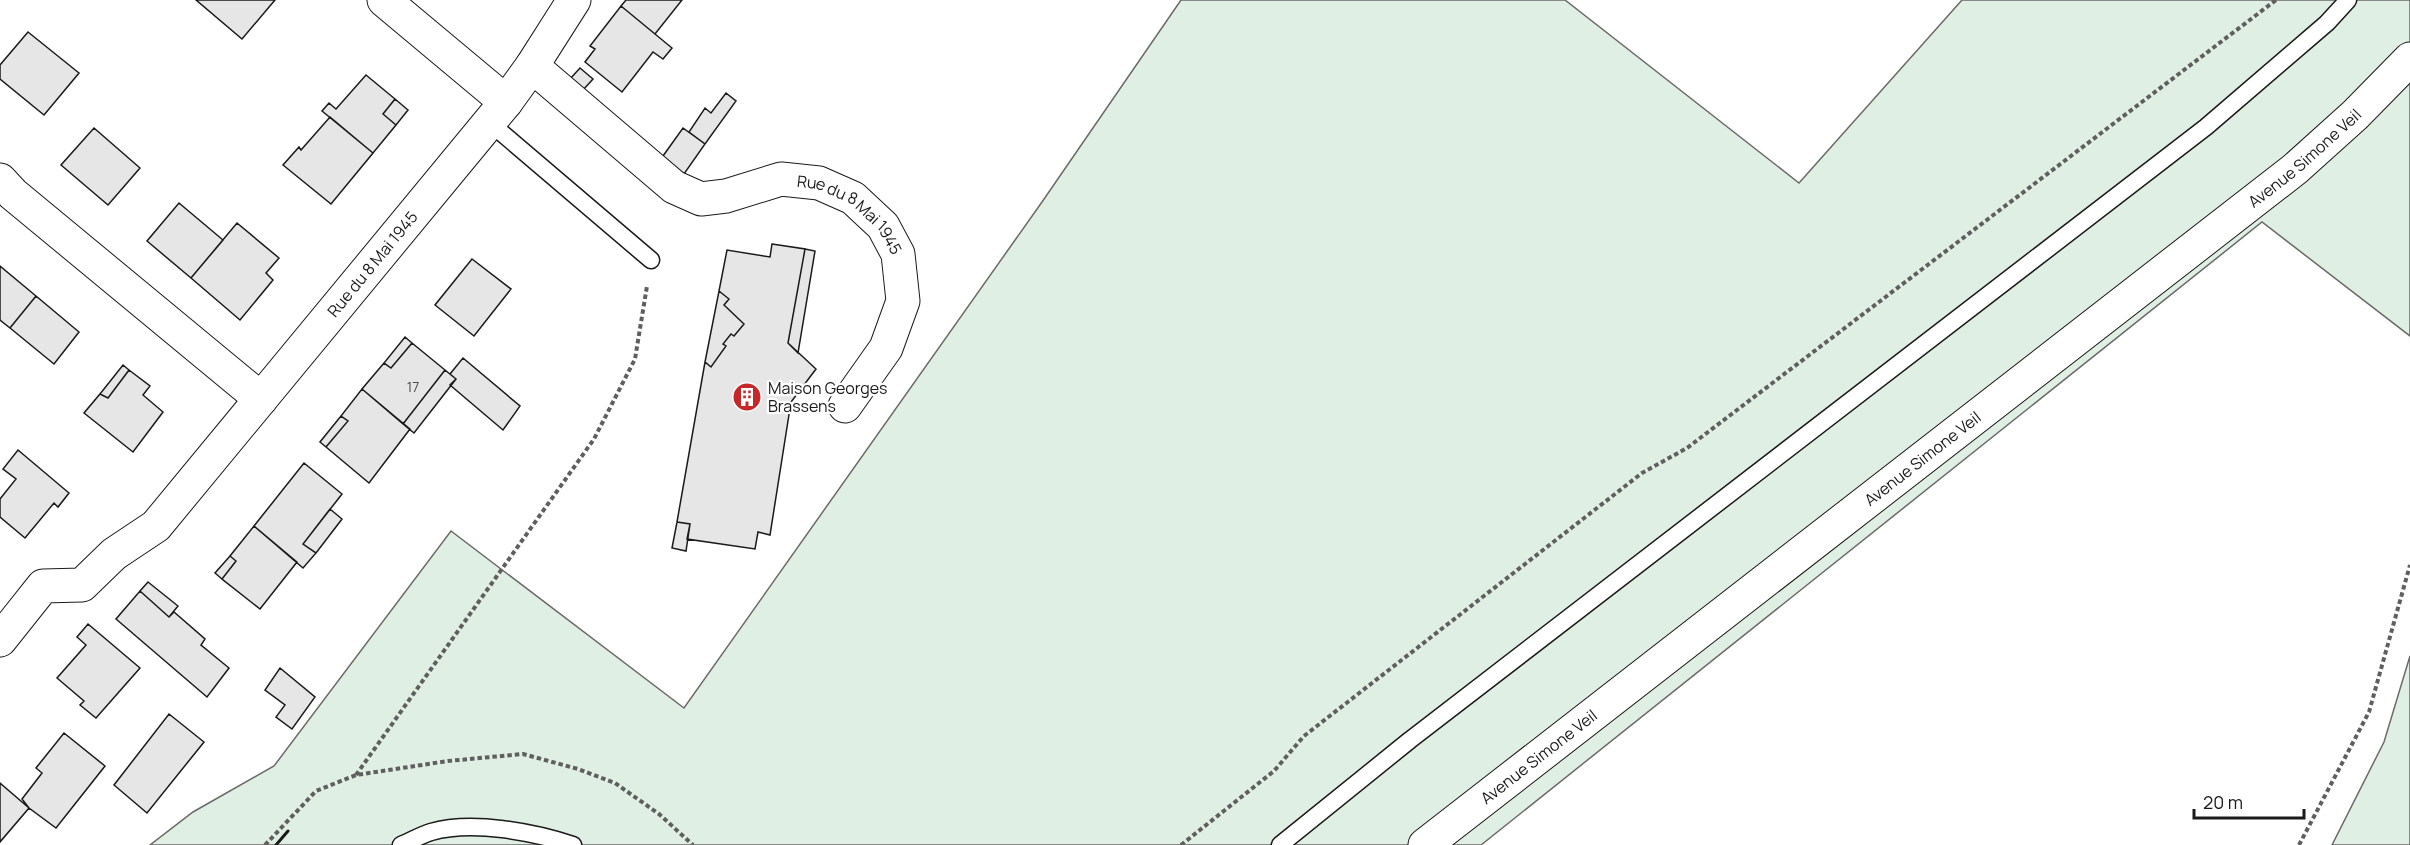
<svg xmlns="http://www.w3.org/2000/svg" width="2410" height="845" viewBox="0 0 2410 845" font-family="Manrope,sans-serif">
<rect width="100%" height="100%" fill="#fff"/>
<path fill="#e0efe3" stroke="#6a6a6a" stroke-width="1.5" d="M1181,0H1565L1799,183L1962,0H2410V336L2262,222L1481,845H150L193,812L274,766L451,531L684,708L1042,202Z
M2410,656V845H2332L2384,742Z"/>
<path fill="#e6e6e6" stroke="#1a1a1a" stroke-width="1.5" d="M196,0H275L242,39Z
M626,0H682L655,34L621,6Z
M621,6L672,48L663,59L653,52L622,92L585,62L595,49L590,46Z
M28,32L79,73L44,115L0,79V65Z
M580,68L593,79L583,90L570,79Z
M366,75L395,99L383,114L396,125L373,153L322,111L329,103L336,109Z
M726,93L736,101L705,144L689,132L705,108L711,113Z
M395,99L408,110L396,125L383,114Z
M330,117L373,153L331,204L283,165L299,147L301,150Z
M94,128L140,168L108,205L61,165Z
M683,128L705,144L684,174L663,156Z
M179,203L223,240L191,278L147,241Z
M237,223L279,258L266,273L273,280L240,320L191,278Z
M772,244L805,249L788,343L816,369L791,402L770,535L758,532L755,549L687,539L690,524L677,522L705,362L711,367L726,346L723,344L731,334L734,336L744,324L724,305L729,299L719,291L727,250L770,257Z
M805,249L815,251L798,353L788,343Z
M472,259L511,289L474,336L435,305Z
M0,266L36,296L10,328L0,320Z
M719,291L729,299L724,305L744,324L734,336L731,334L723,344L726,346L711,367L705,362Z
M36,296L79,332L54,364L10,328Z
M405,337L412,343L391,368L384,363Z
M412,343L445,370L403,424L362,389L384,363L391,368Z
M463,358L520,406L503,430L450,385L456,379L450,374Z
M123,365L129,370L108,398L100,394Z
M129,370L150,386L143,395L163,412L133,452L84,413L100,394L108,398Z
M445,370L456,379L414,433L403,424Z
M362,389L410,429L369,483L326,447L348,421L341,416Z
M341,416L348,421L326,447L320,442Z
M18,450L69,493L58,507L54,503L25,538L0,517V499L16,479L3,469Z
M304,463L342,494L303,544L316,553L303,568L254,526Z
M330,509L342,519L316,553L303,544Z
M677,522L690,524L686,551L672,548Z
M254,526L297,562L260,609L222,579L236,561L230,556Z
M230,556L236,561L222,579L215,573Z
M148,582L178,606L169,617L140,591Z
M140,591L169,617L174,612L205,639L201,645L229,668L207,697L116,619Z
M88,624L140,668L96,718L80,705L84,701L57,678L86,645L77,637Z
M280,668L315,697L292,729L276,717L285,705L265,690Z
M169,714L204,742L147,813L114,785Z
M64,733L105,766L56,828L29,808L22,799L42,773L36,768Z
M0,783L29,808L0,842Z"/>
<g fill="none" stroke-linecap="round" stroke-linejoin="round">
<g stroke="#1a1a1a" stroke-width="19">
<path id="lane" d="M489,122L651,260
M401,845C411,841 421,835 431,832C472,820 534,832 573,845
M1280,845L1410,740L2206,127L2327,23L2348,0"/>
</g>
<g stroke="#1a1a1a" stroke-width="35">
<g id="street">
<path id="s1" d="M384,0L506,102L532,66L674,187L701,199L726,196L781,179L819,183L853,198L883,226L898,254L903,301L886,348L845,406"/>
<path d="M532,66L574,0"/>
<path d="M0,180L13,194L261,399"/>
<path id="s2" d="M0,640L43,586L82,585L114,554L156,526L506,102"/>
</g>
</g>
<g stroke="#1a1a1a" stroke-width="35">
<g id="secondary">
<path id="s3" d="M1425,845L2295,169L2355,115L2410,59"/>
</g>
</g>
<path stroke="#5f5f5f" stroke-width="4" stroke-dasharray="4.5 3" stroke-linecap="butt" d="M356,775L594,439L635,359L647,286
M265,845L316,791L356,775L448,761L523,754L578,769L615,783L659,814L693,845
M1181,845L1274,771L1304,736L1642,473L1687,448L2276,0
M2299,845L2369,712L2410,565"/>
<use href="#lane" stroke="#fff" stroke-width="16"/>
<use href="#street" stroke="#fff" stroke-width="33"/>
<use href="#secondary" stroke="#fff" stroke-width="33"/>
<path stroke="#1a1a1a" stroke-width="3" d="M276,845L288,831"/>
</g>
<defs>
<g id="building-disc" transform="scale(1.5)"><circle r="9.5" fill="#c62828" stroke="#fff"/><path d="M-4-6H4V6H1V3H-1V6H-4ZM-2.5-4.3h1.7v1.8h-1.7ZM.8-4.3h1.7v1.8H.8ZM-2.5-1h1.7V.8h-1.7ZM.8-1h1.7V.8H.8Z" fill="#fff"/></g>
</defs>
<g fill-rule="evenodd">
<use href="#building-disc" x="747" y="397"/>
</g>
<g text-anchor="middle" dominant-baseline="central" stroke-width="4.5" stroke-linejoin="round" paint-order="stroke">
<g font-size="14" fill="#4d4d4d">
<text x="413" y="386">17</text>
</g>
<g font-size="16" fill="#1a1a1a" stroke="#fff">
<text stroke="none"><textPath href="#s3" startOffset="1116">Avenue Simone Veil</textPath></text>
<text stroke="none"><textPath href="#s1" startOffset="584">Rue du 8 Mai 1945</textPath></text>
<text stroke="none"><textPath href="#s2" startOffset="543">Rue du 8 Mai 1945</textPath></text>
<text stroke="none"><textPath href="#s3" startOffset="630">Avenue Simone Veil</textPath></text>
<text stroke="none"><textPath href="#s3" startOffset="144">Avenue Simone Veil</textPath></text>
</g>
<g font-size="16" fill="#1a1a1a" stroke="#fff" text-anchor="start">
<text x="768" y="388">Maison Georges<tspan x="768" dy="18">Brassens</tspan></text>
</g>
</g>
<path d="M2194 809v9h110v-9" fill="none" stroke="#1a1a1a" stroke-width="3"/>
<text x="2203" y="809" font-size="18" fill="#1a1a1a" stroke="#ffffff" stroke-width="4.5" paint-order="stroke">20 m</text>
</svg>
